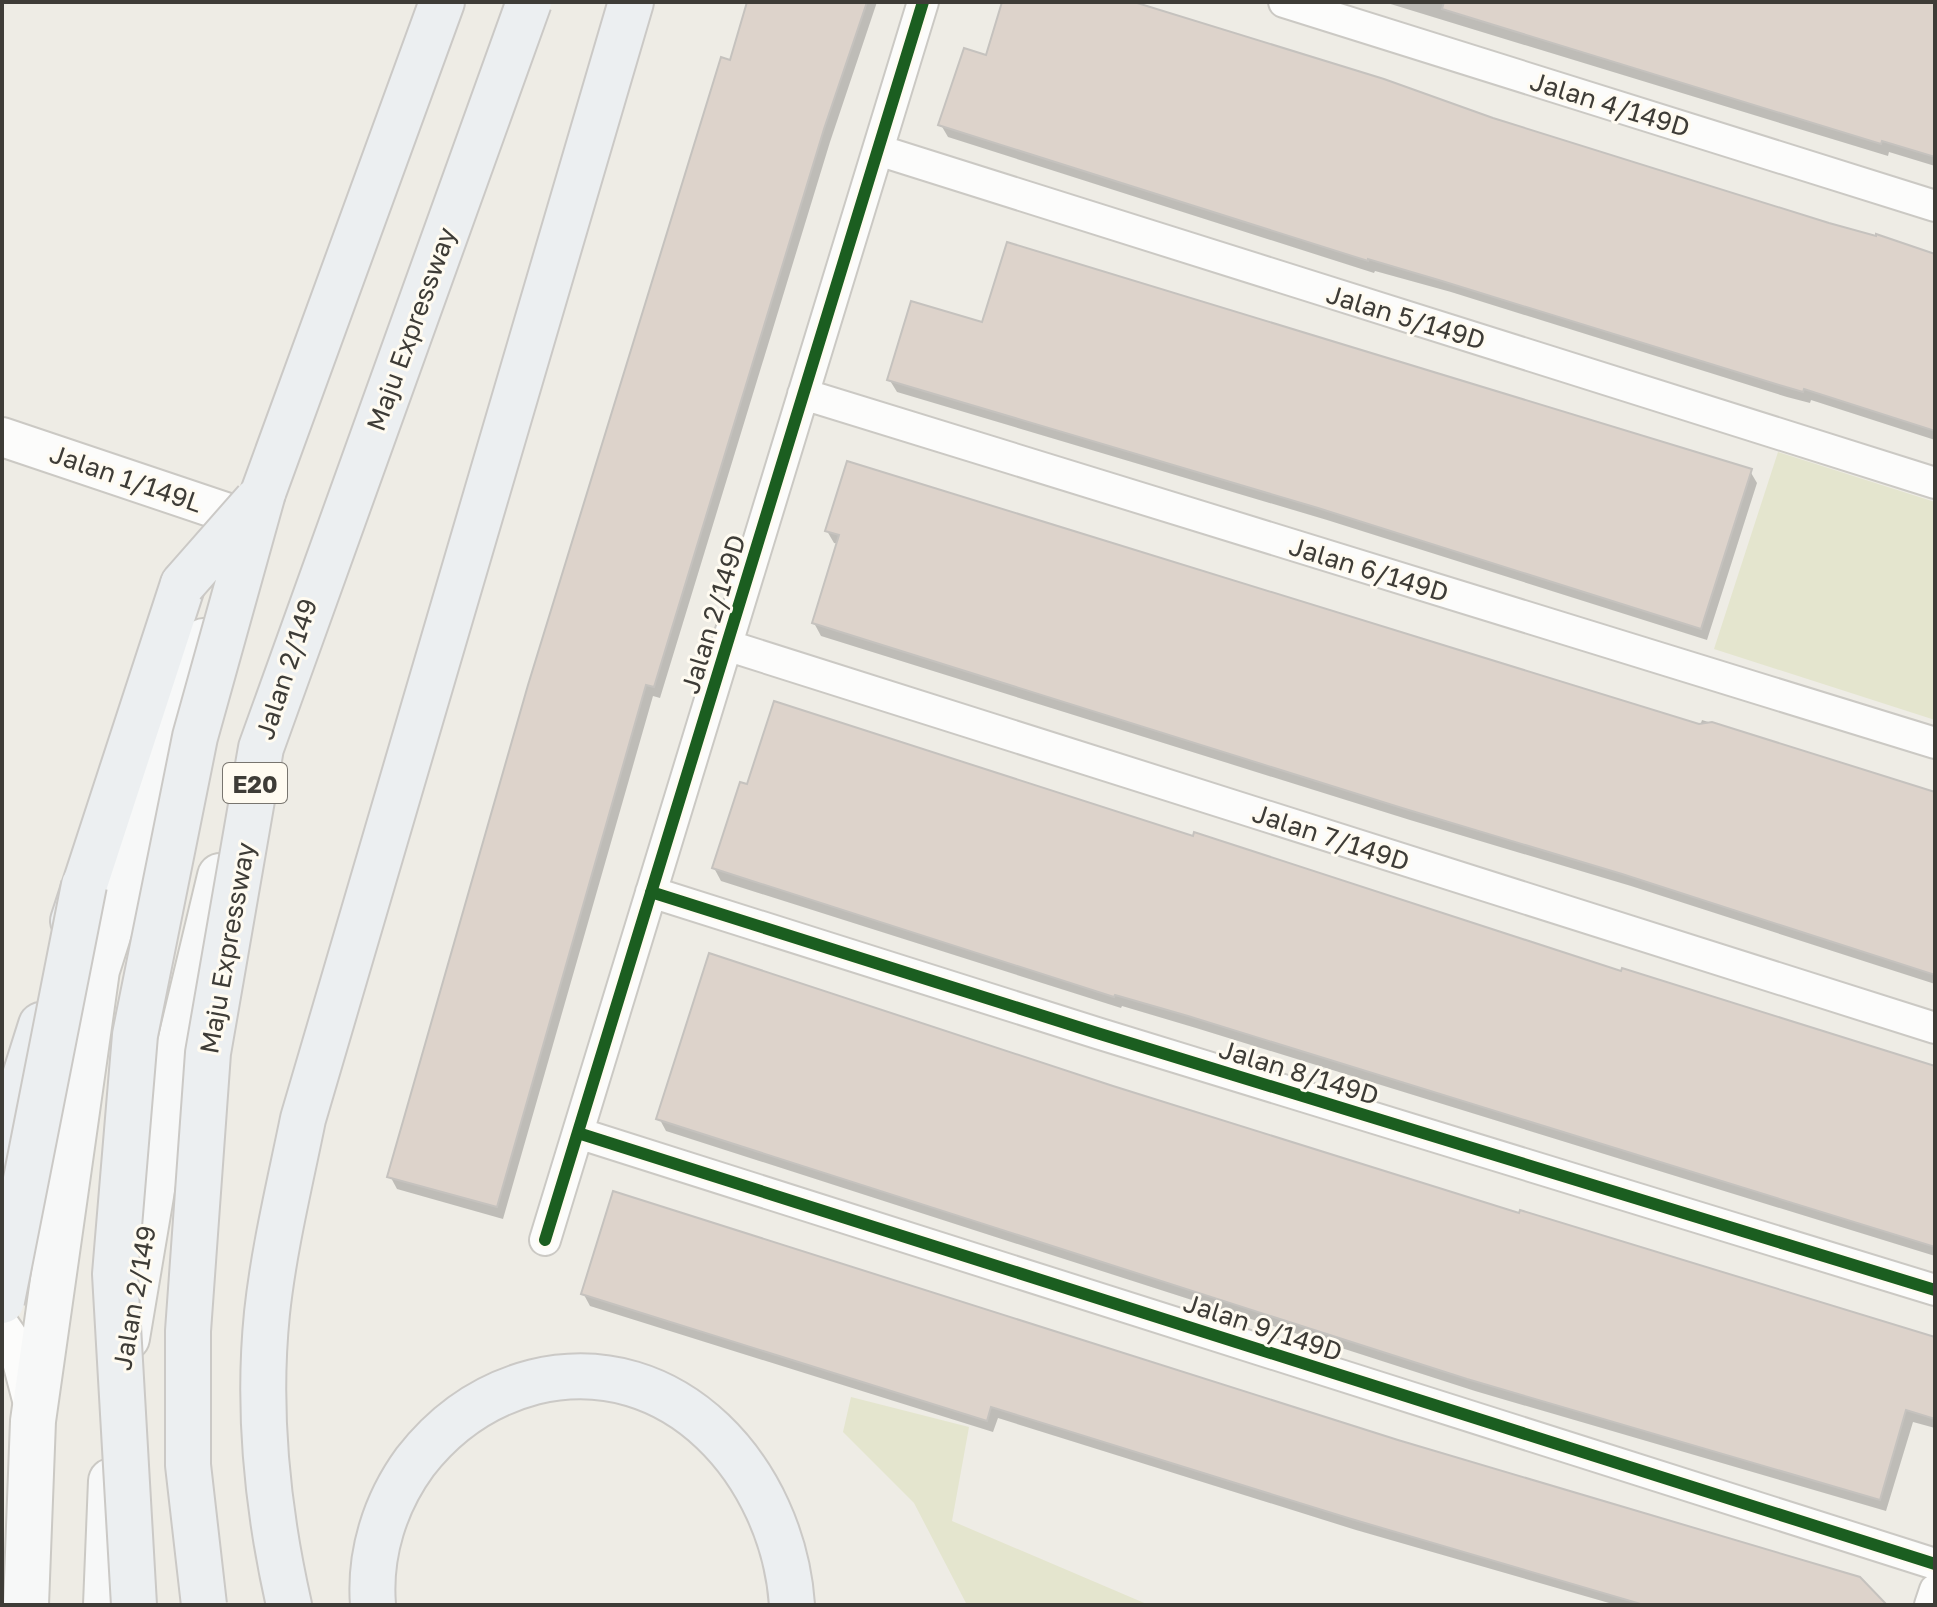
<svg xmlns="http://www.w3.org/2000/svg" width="1937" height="1607" viewBox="0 0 1937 1607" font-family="'Golos Text',sans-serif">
<rect width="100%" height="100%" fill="#eeece5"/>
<path fill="#e4e5ce" d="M1778,452L1935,502V720L1714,649Z
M851,1397L969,1427L952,1521L1149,1605H967L914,1503L843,1432Z"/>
<path fill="#0003" d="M749,2H877L830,142L660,698L653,696L503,1219L397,1189L390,1176Z
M1004,2H1125L1829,225L1935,255V440L1811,400L1810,403L1787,397L1451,292L1375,271L1374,273L948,137L941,125L987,57Z
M1384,2H1935V166L1889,152L1888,156Z
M983,325L1750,471L1757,483L1707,640L1327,520L897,392L889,379Z
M827,531L1700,726L1702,720L1935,794V984L1631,886L1410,820L821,636L814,623L839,544L834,543Z
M714,868L1935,1068V1256L1196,1028L1122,1006L1121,1008L721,881Z
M659,1118L1520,1215L1935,1339V1428L1913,1422L1886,1511L1475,1391L666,1131Z
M583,1293L1398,1442L1882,1605H1616L1356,1530L998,1418L993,1432L590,1306Z"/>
<path fill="#ddd3cb" stroke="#c5c2be" stroke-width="2" d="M747,2H867L824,129L654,687L646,685L497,1207L387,1177L528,685L721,57L730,60Z
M1002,2H1134L1384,79L1493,118L1829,223L1876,236V234L1935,254V431L1804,389L1803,392L1779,385L1442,281L1368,259V261L938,125L964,48L986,55Z
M1444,2H1935V157L1882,141L1881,144L1442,9Z
M1007,242L1752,469L1701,629L1318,508L887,380L911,301L982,322Z
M847,461L1699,724L1712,722L1935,792V975L1622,874L1402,808L812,623L839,535L825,531Z
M774,701L1193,836L1194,832L1621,971L1622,968L1935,1066V1247L1188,1016L1115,995L1114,997L712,868L740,782L747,784Z
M709,953L1113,1086L1519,1213L1520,1210L1935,1337V1419L1906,1410L1880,1500L1467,1379L656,1119Z
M613,1191L1398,1440L1860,1577L1887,1605H1644L1348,1518L991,1407L987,1421L581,1294Z"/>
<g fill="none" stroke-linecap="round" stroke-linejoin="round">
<g stroke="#cbc9c4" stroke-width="34">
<path id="minor" d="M1284,2L1935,206
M878,150L1935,483
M803,394L1935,743
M726,645L1935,1028
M651,892L1097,1033L1935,1290
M578,1133L1935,1564
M545,1240L923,2
M2,1322L11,1335L29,1404
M1930,1605L1935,1590"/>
</g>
<g stroke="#cbc9c4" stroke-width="42">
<path id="tertiary" d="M2,437L249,520"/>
</g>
<g stroke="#cbc9c4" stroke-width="48">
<path id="secondary" d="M127,1338L169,1089L220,876
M26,1605L33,1421L97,970L183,699L204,641
M106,1605L111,1481"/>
</g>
<g stroke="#cbc9c6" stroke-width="48">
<path id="motorway" d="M263,493L442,2
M73,921L183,584
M2,1149L41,1025
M289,1605C267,1508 257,1412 267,1313C274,1248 290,1183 303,1119L631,2
M373,1605C369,1554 385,1503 415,1462C446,1422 484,1395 534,1382C675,1348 783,1473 792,1605"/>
</g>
<use href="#minor" stroke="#fcfcfb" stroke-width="30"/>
<use href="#tertiary" stroke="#fcfcfb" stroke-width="38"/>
<use href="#secondary" stroke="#f7f8f8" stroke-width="44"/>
<use href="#motorway" stroke="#eceff1" stroke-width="44"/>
<g stroke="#cbc9c6" stroke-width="48" stroke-linecap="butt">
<path id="motorway-bridge" d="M183,584L256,501
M2,1301L84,885
M134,1605L115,1274L135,1035L195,737L263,493
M204,1605L188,1465V1331L208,1053L261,748L529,2"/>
</g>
<use href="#motorway-bridge" stroke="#eceff1" stroke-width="44"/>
<g stroke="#fffbf1" stroke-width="17">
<path id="cycleway" d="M651,892L1097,1033L1935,1290
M578,1133L1935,1564
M545,1240L923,2"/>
</g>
<use href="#cycleway" stroke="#1b5e20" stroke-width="12"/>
</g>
<g text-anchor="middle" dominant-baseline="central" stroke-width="6" stroke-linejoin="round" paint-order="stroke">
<rect fill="#fffbf1" stroke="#78756f" stroke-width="2" x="223" y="763" width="64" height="40" rx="6"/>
<g font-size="24" font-weight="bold" fill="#3e3c37">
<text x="255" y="783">E20</text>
</g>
<g font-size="26" fill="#3e3c37" stroke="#fffbf1">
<text transform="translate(1610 104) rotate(17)">Jalan 4/149D</text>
<text transform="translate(1406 317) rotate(17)">Jalan 5/149D</text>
<text transform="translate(411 329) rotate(-70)">Maju Expressway</text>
<text transform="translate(126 478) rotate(19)">Jalan 1/149L</text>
<text transform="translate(1369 569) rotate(17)">Jalan 6/149D</text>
<text transform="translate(713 614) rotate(-73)">Jalan 2/149D</text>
<text transform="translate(286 669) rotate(-72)">Jalan 2/149</text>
<text transform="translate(1331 837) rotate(18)">Jalan 7/149D</text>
<text transform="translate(227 948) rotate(-80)">Maju Expressway</text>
<text transform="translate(1299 1072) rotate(17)">Jalan 8/149D</text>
<text transform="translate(134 1298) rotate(-80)">Jalan 2/149</text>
<text transform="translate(1263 1327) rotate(18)">Jalan 9/149D</text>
</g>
</g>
<rect width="1937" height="1607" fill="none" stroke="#3e3c37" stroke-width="8"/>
</svg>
